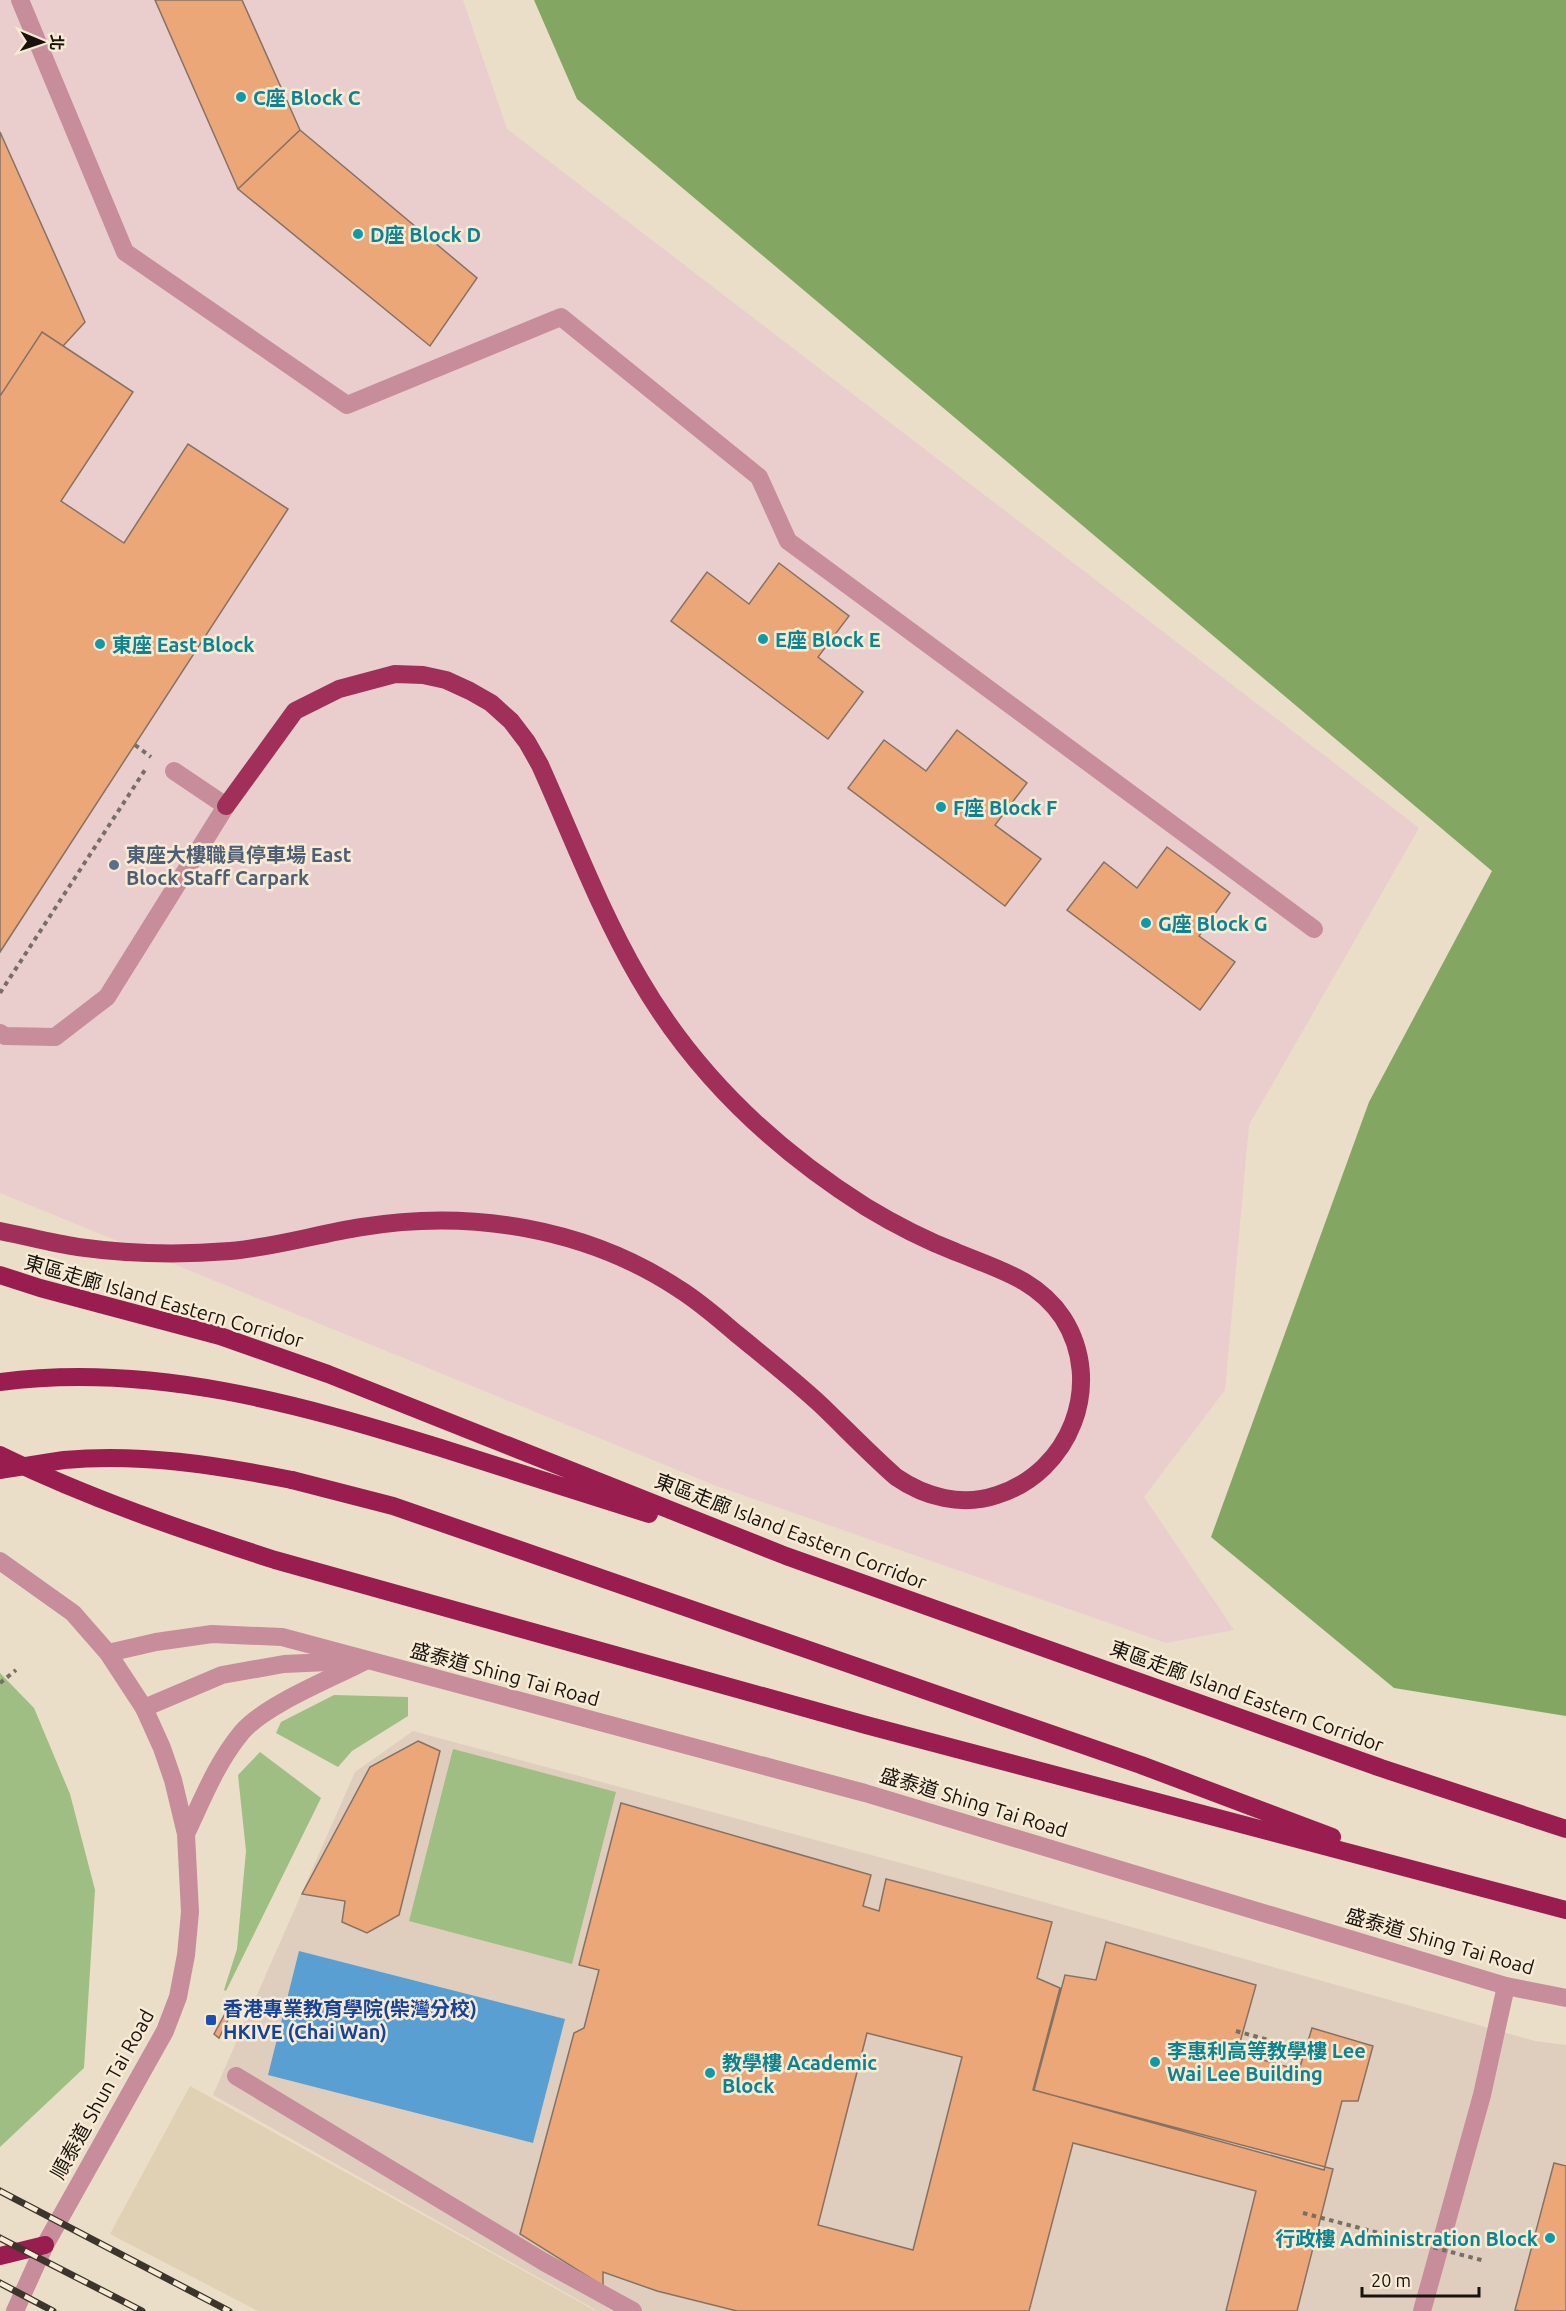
<svg xmlns="http://www.w3.org/2000/svg" width="1566" height="2311" viewBox="0 0 1566 2311" font-family="Ubuntu,'Noto Sans TC',sans-serif">
<rect width="100%" height="100%" fill="#eadec8"/>
<path fill="#e0d0b4" d="M190,2086L596,2311H258L110,2234Z"/>
<path fill="#dfcebd" d="M413,1731L997,1889L1535,2041L1566,2045V2311H598L213,2095L355,1772Z"/>
<path fill="#e9cecd" d="M0,0H463L507,129L1419,828L1249,1125L1225,1390L1144,1497L1234,1630L1166,1643L714,1485L0,1193Z"/>
<path fill="#9ebe84" d="M0,1673L34,1708L70,1794L95,1890L84,2068L0,2147Z
M334,1695L408,1697V1716L352,1751L338,1767L276,1733L281,1722Z
M453,1749L616,1792L572,1964L409,1921Z
M260,1752L321,1798L226,1991L224,1990L237,1949L246,1851L238,1775Z"/>
<path fill="#83a763" d="M534,0H1566V1716L1394,1688L1211,1537L1369,1102L1492,871L577,99Z"/>
<path fill="#5a9fd2" d="M299,1951L565,2019L533,2143L268,2075Z"/>
<path fill="#eca778" stroke="#857265" stroke-width="1.5" fill-rule="evenodd" d="M155,0H242L300,130L238,189Z
M300,130L477,278L430,346L238,189Z
M0,132L85,322L63,346L42,332L0,396Z
M42,332L133,392L61,501L124,543L188,444L288,509L0,952V396Z
M779,563L849,616L818,657L863,692L828,739L671,621L707,572L749,604Z
M957,730L1027,783L995,825L1041,859L1005,906L848,788L884,740L926,771Z
M1167,847L1230,893L1199,936L1235,962L1200,1010L1067,910L1104,862L1137,888Z
M418,1741L440,1751L399,1915L367,1933L342,1922L345,1901L302,1894L370,1767Z
M621,1803L871,1875L863,1906L879,1911L886,1879L1052,1922L1037,1978L1060,1988L1033,2090L1333,2169L1297,2311H1226L1256,2191L1073,2143L1029,2311H737L657,2291L603,2272V2286L520,2234L574,2033L584,2028L599,1970L579,1965ZM867,2033L962,2057L913,2250L818,2225Z
M1106,1942L1256,1985L1237,2053L1299,2070L1312,2028L1373,2046L1358,2101H1342L1324,2170L1034,2090L1065,1975L1096,1980Z
M226,2012L231,2014L219,2038L214,2034Z
M1554,2163L1566,2166V2311H1520L1515,2310Z"/>
<g fill="none" stroke-linecap="round" stroke-linejoin="round">
<path stroke="#777062" stroke-width="4" stroke-dasharray="4.5 4.5" stroke-linecap="butt" d="M135,745L151,757
M0,993L145,770
M0,1683L16,1670
M1236,2031L1312,2052"/>
<path stroke="#c78d9b" stroke-width="18" d="M20,0L125,252L347,405L561,317L759,477L788,541L1314,929
M0,1033L5,1036L55,1037L107,997L226,806L174,771
M236,2076L544,2262L633,2311
M1422,2311L1482,2095L1506,1986"/>
<path stroke="#c78d9b" stroke-width="18" d="M108,1653L156,1642L212,1634L282,1637L865,1793L1506,1986L1566,1998
M144,1708L222,1675L284,1664L350,1661"/>
<path stroke="#c78d9b" stroke-width="18" d="M0,1561L73,1613L108,1653L144,1708L162,1748L173,1780L186,1834L190,1912L186,1955L178,1997L165,2031L45,2245L15,2311
M186,1834C203,1798 217,1762 242,1732C266,1704 333,1678 367,1660"/>
<path stroke="#a02f5a" stroke-width="18" d="M0,1231C26,1236 52,1243 78,1247C128,1254 180,1255 230,1251C276,1247 317,1234 362,1227C470,1209 587,1228 679,1289C700,1302 719,1319 738,1335C766,1358 794,1380 821,1405C846,1429 870,1454 896,1477C925,1497 962,1507 997,1495C1070,1472 1105,1384 1063,1318C1037,1279 997,1269 956,1252C925,1240 894,1224 866,1207C774,1149 694,1073 639,978C600,911 572,836 540,765L527,742L511,721L491,703L470,691L446,680L423,675L395,674L339,689L295,711L226,806"/>
<path stroke="#9a1d50" stroke-width="18" d="M0,1275L40,1288L220,1336L328,1374L786,1556L1381,1768L1566,1829
M0,1382C151,1362 299,1404 441,1448C511,1470 580,1492 649,1514
M0,1455C88,1498 182,1530 275,1560L866,1725L1566,1910
M292,1480L393,1506L1141,1765L1332,1837
M0,2256L45,2245"/>
<g stroke="#3b352c" stroke-width="7">
<path id="rail" d="M0,2191L229,2311
M0,2238L142,2311
M0,2283L53,2311"/>
</g>
<use href="#rail" stroke="#f7ebd5" stroke-width="4.5" stroke-dasharray="14" stroke-linecap="butt"/>
<path stroke="#777062" stroke-width="4" stroke-dasharray="4.5 4.5" stroke-linecap="butt" d="M1303,2213L1485,2261"/>
<path stroke="#9a1d50" stroke-width="18" d="M0,1470C21,1467 42,1463 64,1460C140,1453 217,1465 292,1480"/>
</g>
<g fill="#0f9aa8" stroke="#f7ebd5" stroke-width="2">
<circle cx="241" cy="97" r="6"/>
<circle cx="358" cy="234" r="6"/>
<circle cx="763" cy="639" r="6"/>
<circle cx="100" cy="644" r="6"/>
<circle cx="941" cy="807" r="6"/>
<circle cx="1146" cy="923" r="6"/>
<circle cx="1155" cy="2062" r="6"/>
<circle cx="710" cy="2073" r="6"/>
<circle cx="1550" cy="2238" r="6"/>
</g>
<circle fill="#5c6f8a" stroke="#f7ebd5" stroke-width="2" cx="114" cy="865" r="6"/>
<rect fill="#1a4fb4" stroke="#f7ebd5" stroke-width="2" x="205" y="2014" width="12" height="12" rx="3"/>
<g text-anchor="middle" dominant-baseline="central" stroke-width="5" stroke-linejoin="round" paint-order="stroke">
<g font-size="20" font-weight="bold" fill="#0d838f" stroke="#f7ebd5" text-anchor="start">
<text x="253" y="97">C座 Block C</text>
<text x="370" y="234">D座 Block D</text>
<text x="775" y="639">E座 Block E</text>
<text x="112" y="644">東座 East Block</text>
<text x="953" y="807">F座 Block F</text>
<text x="1158" y="923">G座 Block G</text>
<text x="1167" y="2050">李惠利高等教學樓 Lee<tspan x="1167" dy="23">Wai Lee Building</tspan></text>
<text x="722" y="2062">教學樓 Academic<tspan x="722" dy="23">Block</tspan></text>
<text x="1538" y="2238" text-anchor="end">行政樓 Administration Block</text>
</g>
<g font-size="20" font-weight="bold" fill="#4e5e75" stroke="#f7ebd5" text-anchor="start">
<text x="126" y="854">東座大樓職員停車場 East<tspan x="126" dy="23">Block Staff Carpark</tspan></text>
</g>
<g font-size="20" fill="#18140d" stroke="#f7ebd5">
<text transform="translate(164 1301) rotate(16)">東區走廊 Island Eastern Corridor</text>
<text transform="translate(791 1531) rotate(21)">東區走廊 Island Eastern Corridor</text>
<text transform="translate(505 1674) rotate(15)">盛泰道 Shing Tai Road</text>
<text transform="translate(1247 1696) rotate(20)">東區走廊 Island Eastern Corridor</text>
<text transform="translate(974 1802) rotate(17)">盛泰道 Shing Tai Road</text>
<text transform="translate(1440 1941) rotate(16)">盛泰道 Shing Tai Road</text>
<text transform="translate(102 2094) rotate(-61)">順泰道 Shun Tai Road</text>
</g>
<g font-size="20" font-weight="bold" fill="#164399" stroke="#f7ebd5" text-anchor="start">
<text x="223" y="2008">香港專業教育學院(柴灣分校)<tspan x="223" dy="23">HKIVE (Chai Wan)</tspan></text>
</g>
</g>
<g transform="translate(42 42) rotate(92)" stroke="#f7ebd5" stroke-width="4.5" paint-order="stroke">
<path d="M0-4.5L10 22L0 15L-10 22Z" fill="#18140d"/>
<text y="-9" font-size="16" font-weight="bold" text-anchor="middle" fill="#18140d">北</text>
</g>
<path d="M1362 2287v9h117v-9" fill="none" stroke="#18140d" stroke-width="3"/>
<text x="1371" y="2287" font-size="18" fill="#18140d" stroke="#f7ebd5" stroke-width="4.5" paint-order="stroke">20 m</text>
</svg>
